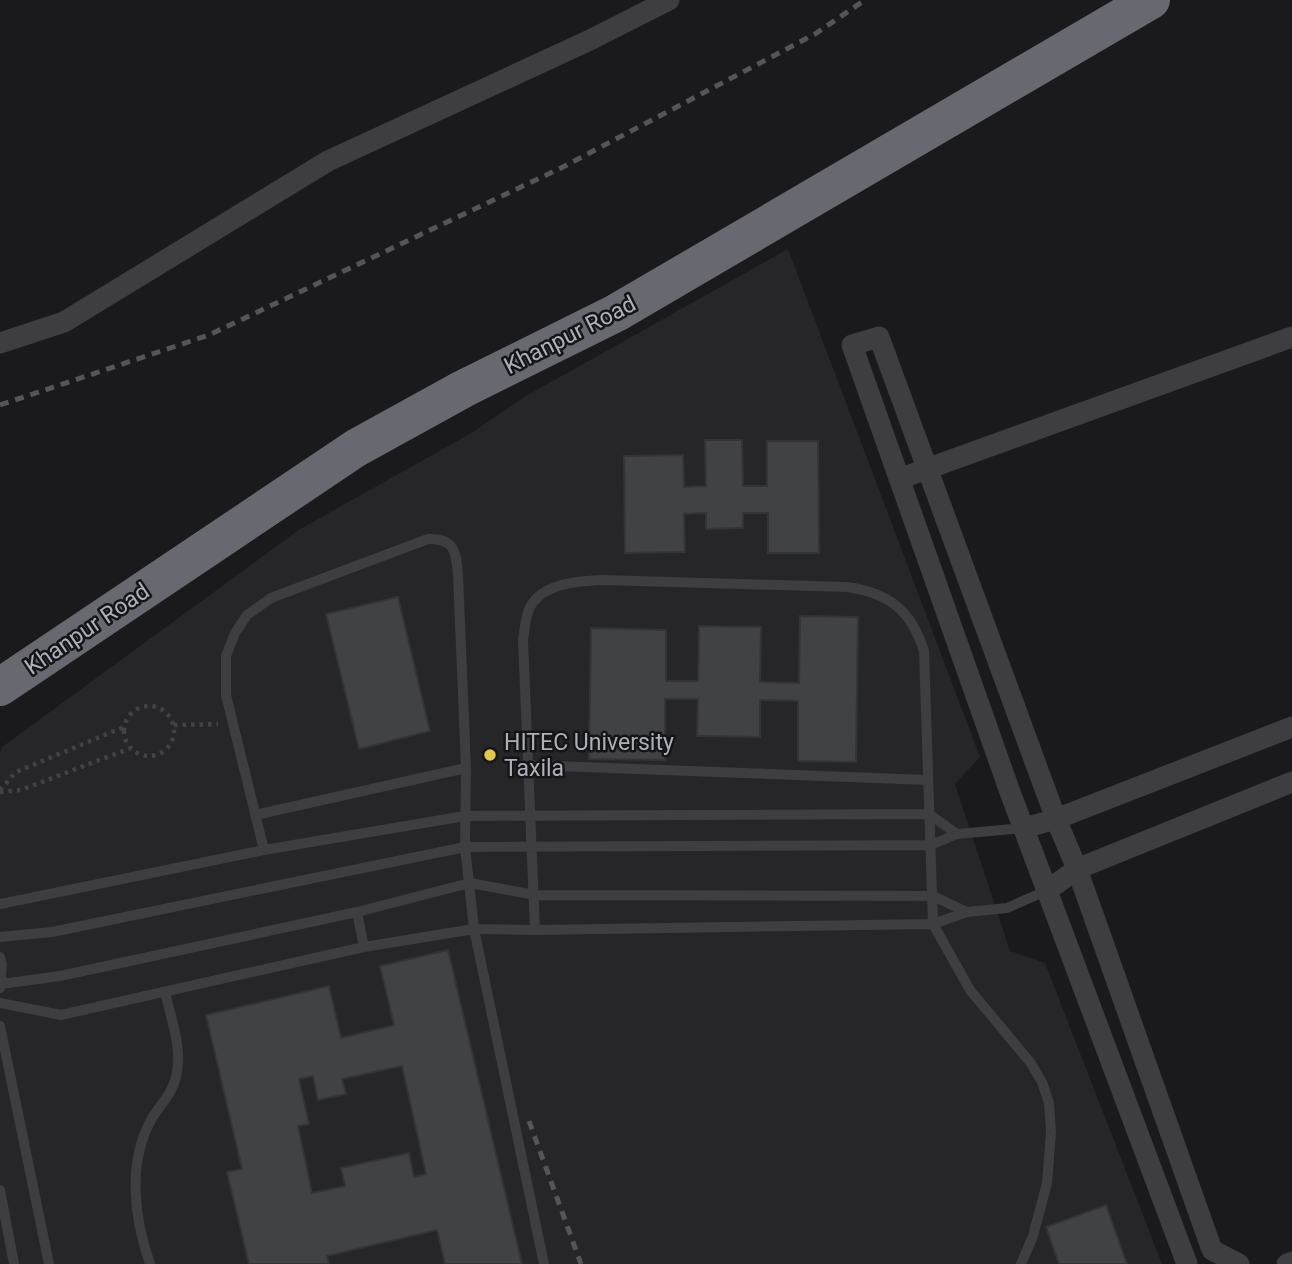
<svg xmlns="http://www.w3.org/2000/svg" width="1292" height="1264" viewBox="0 0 1292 1264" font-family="Roboto,sans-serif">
<rect width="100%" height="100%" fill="#1a1a1c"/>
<path fill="#262629" d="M788,249L980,757L955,784L1010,951L1045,963L1162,1264H0V753L2,747L300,529L470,434L526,396Z"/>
<path fill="#414245" stroke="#343437" stroke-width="2" fill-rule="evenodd" d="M705,440H742L743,486H767V441H818L819,553H768V513H743V528L706,529V513L684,514L685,552L625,553L624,456L683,455L684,487L706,486Z
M398,597L430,731L359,749L326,614Z
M800,616L858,617L856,762L798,761V701L760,700V737L697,736L698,699H665V760L589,759L591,628L666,630V681H698L699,626L761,627L760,682L799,683Z
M448,950L522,1264H445L437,1230L327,1256L329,1264H249L227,1172L242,1169L206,1015L329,986L341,1038L394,1025L380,966ZM402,1066L426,1174L414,1177L409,1153L341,1168L345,1186L312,1193L298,1126L309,1124L299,1079L313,1076L318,1100L346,1094L342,1079Z
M1106,1205L1127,1264H1059L1046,1227Z"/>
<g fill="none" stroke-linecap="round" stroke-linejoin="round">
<path stroke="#414247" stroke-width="4.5" stroke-dasharray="3.5 5" stroke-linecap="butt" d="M124 731a25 25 0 1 1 50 0a25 25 0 1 1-50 0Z
M174,725L218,724
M0,790L16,772L124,727
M0,792L21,790L131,748"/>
<path stroke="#3d3d42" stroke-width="10" d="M529,765L928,780
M255,815L466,768
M264,850L226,695V656L235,633L247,615L271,598L428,539C455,538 456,552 458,575L466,768L465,847L474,929L544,1264
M0,904L264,850L465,816L929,814L957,834
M357,912L364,947
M535,930L523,640C525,629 525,617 530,607C543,583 579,581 602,580L847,587C889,593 911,610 924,651L933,924L970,990L1030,1062L1042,1082L1049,1103L1051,1132L1047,1183L1033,1236L1021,1264
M0,937L52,932L465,847L931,845L957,834L1024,828
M0,957L2,964L0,988
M1,984L60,976L357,912L470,883L535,895L933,896L967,912L1007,908L1048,890
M0,1003L61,1015L364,947L474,929L535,930L933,924L967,912
M0,1026L49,1264
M0,1190L14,1264
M150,1264C134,1218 127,1162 152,1118C161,1104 172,1094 176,1077C183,1049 171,1019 165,992"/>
<path stroke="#3d3d42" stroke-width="21" d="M0,343L64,322L328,161L590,40L669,0
M899,479L1292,337
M1024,828L1056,819L1292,727
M1048,890L1077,869L1292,782
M1187,1264L1010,792L852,345L879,337L1056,819L1077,869L1212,1250L1239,1264
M1287,1264L1292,1262"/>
<path stroke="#686871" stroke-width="38" d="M0,687L356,448L463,389L616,313L1151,0"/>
<path stroke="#54555b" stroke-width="5" stroke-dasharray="9 7" stroke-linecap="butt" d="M0,405L209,335L561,168L815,34L865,0
M529,1121L581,1264"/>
</g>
<circle fill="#e2c74c" stroke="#151517" stroke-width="2.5" cx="490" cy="755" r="7"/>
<g text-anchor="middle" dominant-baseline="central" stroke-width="5" stroke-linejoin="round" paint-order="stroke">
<g font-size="23" fill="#adafba" stroke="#151517">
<text transform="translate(570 335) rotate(-27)">Khanpur Road</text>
<text transform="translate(87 629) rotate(-34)">Khanpur Road</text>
</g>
<g font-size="23" fill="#adafba" stroke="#151517" text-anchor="start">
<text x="504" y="742">HITEC University<tspan x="504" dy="26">Taxila</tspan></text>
</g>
</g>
</svg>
